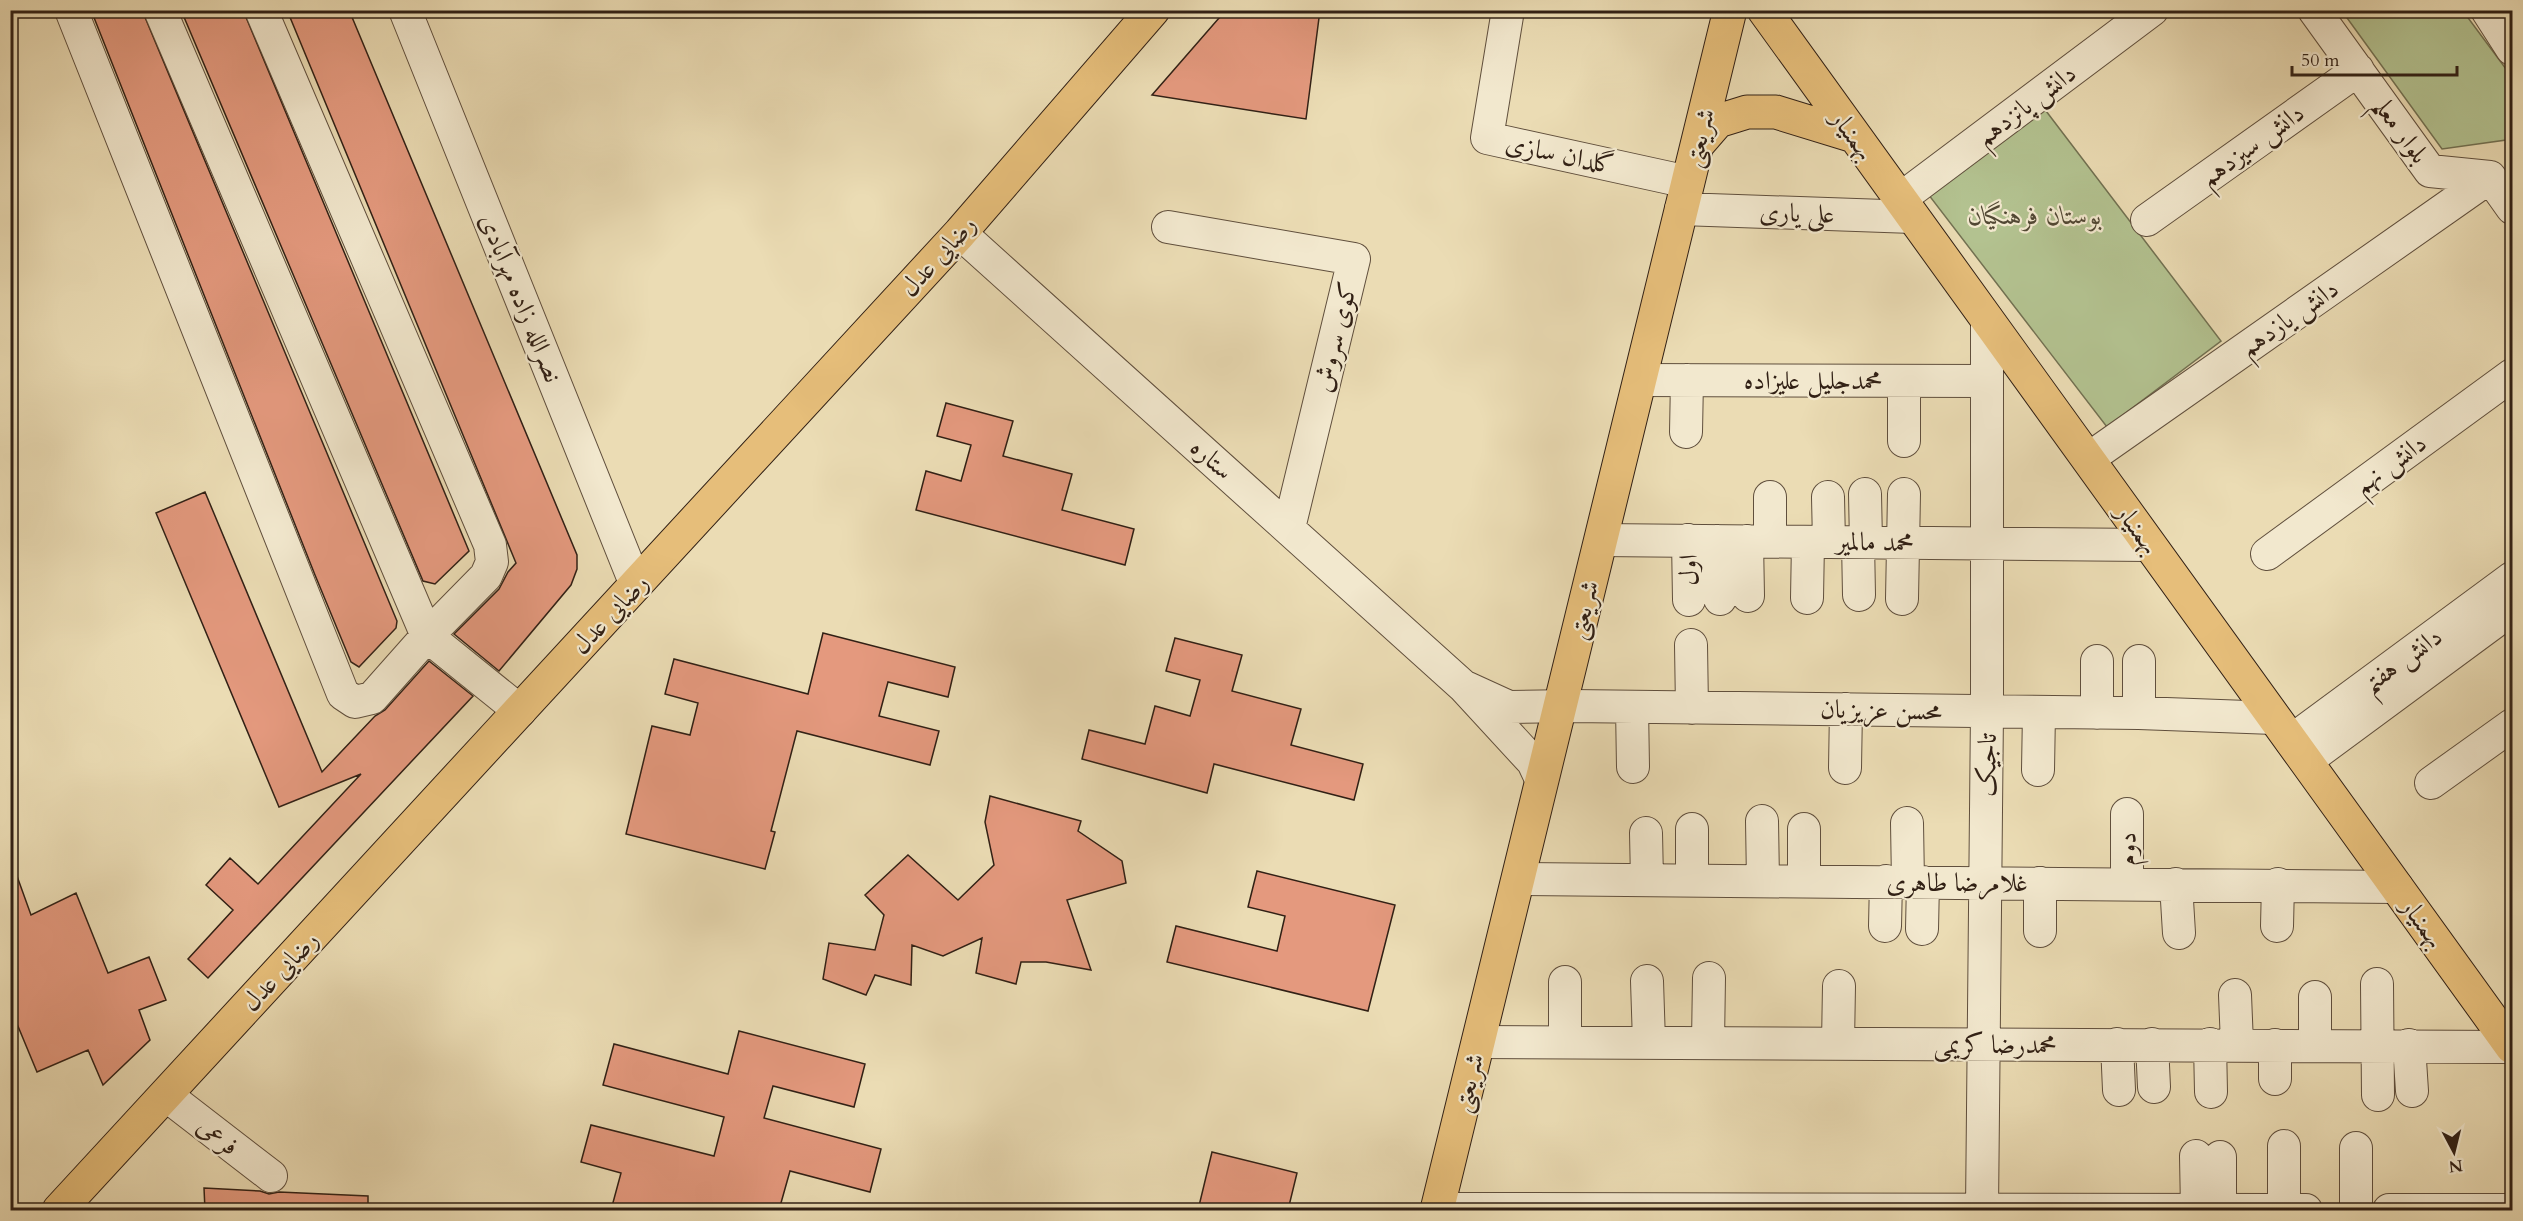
<svg xmlns="http://www.w3.org/2000/svg" width="2523" height="1221" viewBox="0 0 2523 1221" font-family="Cardo,Amiri,serif">
<rect width="100%" height="100%" fill="#ebdcb4"/>
<filter id="stains"><feTurbulence type="fractalNoise" baseFrequency=".00333" numOctaves="4"/><feColorMatrix values="0 0 0 0 .2 0 0 0 0 .09 0 0 0 0 .02 0 0 0 .5 -.17"/></filter>
<radialGradient id="worn" r=".72"><stop offset=".6" stop-color="#630" stop-opacity="0"/><stop offset="1" stop-color="#630" stop-opacity=".3"/></radialGradient>
<path fill="#b3c290" stroke="#727152" stroke-width="1.5" d="M2342,11H2463L2512,77V94L2506,140L2442,149Z
M2043,107L2221,341L2107,427L1928,194Z"/>
<path fill="#e4997e" stroke="#312015" stroke-width="1.5" d="M91,10H142L397,621L396,628L359,667L351,662L315,575Z
M181,10H243L469,551L435,584L423,581Z
M287,10H349L577,555V569L571,585L499,671L454,634L499,589L508,572L516,563Z
M1226,10H1320L1306,119L1152,95Z
M946,403L1013,421L1003,456L1072,474L1062,510L1134,529L1125,565L916,510L926,471L961,481L971,445L937,436Z
M205,492L322,772L375,716L385,710L429,661L473,696L208,978L188,959L233,910L206,885L230,858L258,884L361,774L279,807L156,513Z
M823,633L955,667L948,697L888,682L879,716L939,731L930,765L797,731L771,831L775,832L765,869L626,834L652,726L690,735L698,703L665,694L674,659L808,694Z
M1175,638L1242,655L1232,691L1301,709L1291,745L1363,764L1354,800L1214,764L1207,793L1082,759L1089,730L1145,744L1155,706L1190,716L1200,680L1166,671Z
M990,796L1081,821L1078,831L1122,861L1126,883L1067,900L1091,970L1046,962H1021L1016,984L976,973L982,938L943,956L912,945L911,985L875,975L866,995L823,979L829,943L875,950L884,915L865,895L908,855L958,900L994,865L985,822Z
M10,865H13L31,915L76,893L108,973L149,957L166,1000L139,1010L150,1040L103,1085L88,1050L37,1072L10,1007Z
M1257,871L1395,905L1368,1011L1167,962L1176,926L1277,951L1285,916L1248,907Z
M739,1031L865,1064L854,1107L773,1086L764,1118L881,1149L870,1192L790,1171L779,1210H611L621,1173L581,1162L591,1125L714,1156L724,1117L603,1085L614,1044L728,1074Z
M1212,1152L1297,1173L1288,1210H1198Z
M204,1188L260,1191L269,1194L279,1192L368,1196V1210H205Z"/>
<g fill="none" stroke-linecap="round" stroke-linejoin="round">
<g stroke="#604f3d" stroke-width="34">
<path id="minor" d="M71,10L343,694L355,702L372,698L427,636L486,576L492,562L490,545L261,10
M160,10L427,636L520,711
M405,10L636,585
M1508,10L1487,138L1688,182
M2314,10L2430,171L2490,177L2512,208
M2487,10L2512,49
M1900,199L2152,10
M1681,209L1913,217
M2147,220L2358,70
M1168,227L1354,259L1289,528
M960,233L1463,686L1533,762L1541,779
M1640,380L1987,381
M1904,381V441
M1686,432L1687,380
M2088,459L2490,177
M1865,494L1866,542
M1770,497V541
M1828,497L1829,542
M1601,540L2149,545
M1688,540L1689,600
M1717,541L1720,599
M1747,541L1748,596
M1858,542L1859,595
M2267,554L2512,375
M1807,598L1808,542
M1902,599L1904,494
M1691,645L1692,708
M2139,661V713
M1463,686L1509,707L1572,706L2139,713L2274,718
M1632,707L1633,767
M2097,713V661
M2291,741L2512,578
M2306,761L2512,609
M1845,768L1846,709
M2038,770L2039,712
M2431,783L2512,725
M1762,821L1763,881
M1907,823L1908,882
M1692,829V880
M1804,829V881
M1646,833L1647,880
M1518,879L2397,887
M2127,883V814
M2176,884L2179,933
M1885,926L1886,881
M2277,926L2278,884
M1922,929L1923,882
M2040,931V883
M1647,981L1649,1042
M1565,982V1042
M2377,984L2378,1095
M2235,995L2237,1044
M1478,1042L2512,1047
M1708,1042L1709,978
M1838,1043L1839,986
M2117,1044L2119,1090
M2152,1044L2154,1087
M2210,1044L2211,1092
M2275,1045V1079
M2315,1045V997
M2409,1045L2412,1091
M166,1095L271,1176
M2284,1146V1210
M2356,1148V1210
M2196,1156L2197,1210
M1437,1209L2306,1210
M1982,1210L1987,711V319
M2220,1210V1157
M2389,1210H2512"/>
</g>
<g stroke="#312015" stroke-width="35">
<path id="major" d="M1764,10L2512,1047
M1698,144L1718,121L1747,112H1776L1854,136
M59,1210L960,233L1153,10
M1437,1210L1730,10"/>
</g>
<use href="#minor" stroke="#f2e8ce" stroke-width="32"/>
<use href="#major" stroke="#e6be7a" stroke-width="33"/>
</g>
<g text-anchor="middle" dominant-baseline="central" stroke-width="4.5" stroke-linejoin="round" paint-order="stroke">
<g font-size="26" fill="#312015" stroke="#f2e8ce">
<text transform="translate(2026 105) rotate(-37)">دانش پانزدهم</text>
<text transform="translate(2401 130) rotate(54)">بلوار معلم</text>
<text transform="translate(1853 135) rotate(54)">بهمنیار</text>
<text transform="translate(1699 138) rotate(-76)">شریعتی</text>
<text transform="translate(2252 145) rotate(-36)">دانش سیزدهم</text>
<text transform="translate(1560 154) rotate(12)">گلدان سازی</text>
<text transform="translate(1797 213) rotate(2)">علی یاری</text>
<text transform="translate(938 256) rotate(-48)">رضایی عدل</text>
<text transform="translate(521 298) rotate(68)">نصرالله زاده مهرآبادی</text>
<text transform="translate(2289 318) rotate(-35)">دانش یازدهم</text>
<text transform="translate(1335 337) rotate(-76)">کوی سروش</text>
<text x="1813" y="380">محمدجلیل علیزاده</text>
<text transform="translate(1212 459) rotate(42)">ستاره</text>
<text transform="translate(2390 464) rotate(-36)">دانش نهم</text>
<text transform="translate(2138 529) rotate(54)">بهمنیار</text>
<text transform="translate(1875 542) rotate(1)">محمد مالمیر</text>
<text transform="translate(1688 570) rotate(-90)">اول</text>
<text transform="translate(1583 610) rotate(-76)">شریعتی</text>
<text transform="translate(610 614) rotate(-47)">رضایی عدل</text>
<text transform="translate(2402 660) rotate(-36)">دانش هفتم</text>
<text transform="translate(1881 710) rotate(1)">محسن عزیزیان</text>
<text transform="translate(1987 765) rotate(-89)">تاجیک</text>
<text transform="translate(2127 849) rotate(-89)">دوم</text>
<text x="1957" y="882">غلامرضا طاهری</text>
<text transform="translate(2423 923) rotate(54)">بهمنیار</text>
<text transform="translate(280 971) rotate(-47)">رضایی عدل</text>
<text x="1995" y="1044">محمدرضا کریمی</text>
<text transform="translate(1468 1083) rotate(-76)">شریعتی</text>
<text transform="translate(218 1136) rotate(38)">فرعی</text>
</g>
<g font-size="26" font-style="italic" fill="#524834" stroke="#f2e8ce">
<text x="2035" y="215">بوستان فرهنگیان</text>
</g>
</g>
<rect width="2523" height="1221" fill="none" stroke="#ebdcb4" stroke-width="36"/>
<rect x="12" y="12" width="2499" height="1197" fill="none" stroke="#312015" stroke-width="3"/>
<rect x="18" y="18" width="2487" height="1185" fill="none" stroke="#312015" stroke-width="1.5"/>
<g transform="translate(2454 1152) rotate(173)" stroke="#f2e8ce" stroke-width="4.5" paint-order="stroke">
<path d="M0-4.5L10 22L0 15L-10 22Z" fill="#312015"/>
<text y="-9" font-size="16" font-weight="bold" text-anchor="middle" fill="#312015">N</text>
</g>
<path d="M2292 66v9h165v-9" fill="none" stroke="#312015" stroke-width="3"/>
<text x="2301" y="66" font-size="18" fill="#312015" stroke="#f2e8ce" stroke-width="4.5" paint-order="stroke">50 m</text>
<rect width="100%" height="100%" filter="url(#stains)"/>
<rect width="100%" height="100%" fill="url(#worn)"/>
</svg>
